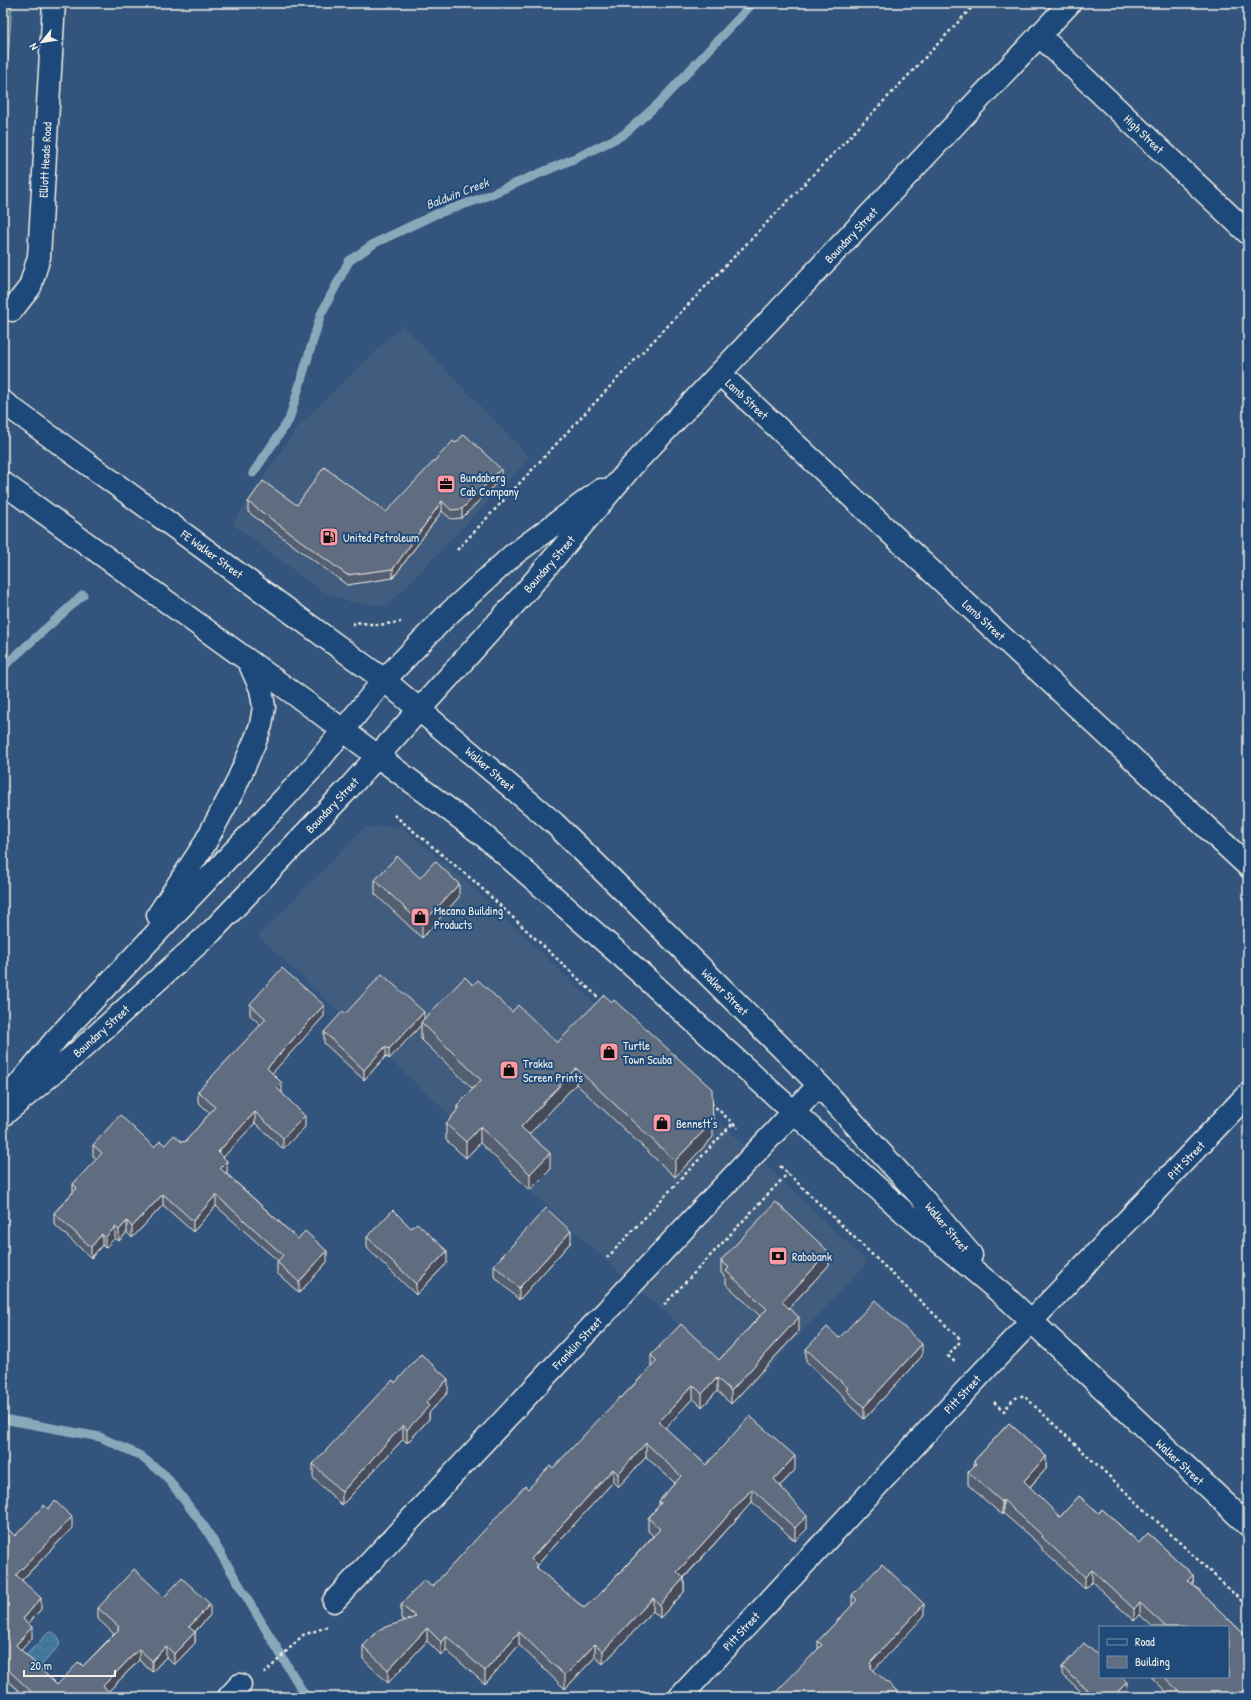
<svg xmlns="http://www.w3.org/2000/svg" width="1251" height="1700" viewBox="0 0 1251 1700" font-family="'Patrick Hand',sans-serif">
<defs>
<pattern id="water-waves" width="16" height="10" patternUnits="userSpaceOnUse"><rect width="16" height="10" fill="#42799d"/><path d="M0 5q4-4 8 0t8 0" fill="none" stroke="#466072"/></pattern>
</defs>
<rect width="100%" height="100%" fill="#33547c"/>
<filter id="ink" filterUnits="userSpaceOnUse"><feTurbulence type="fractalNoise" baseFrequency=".025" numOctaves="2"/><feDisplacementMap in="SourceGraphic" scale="8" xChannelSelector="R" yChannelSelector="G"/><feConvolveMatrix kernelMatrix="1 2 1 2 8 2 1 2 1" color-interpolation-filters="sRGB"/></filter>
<g filter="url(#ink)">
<path fill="#415c7e" d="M403,325L530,458L387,606L349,602L321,591L232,524L299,425Z
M401,826L470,885L868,1262L748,1390L666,1313L596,1252L258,936L365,827Z"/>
<path fill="#547c83" stroke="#a4b6b6" d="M3,3H12L3,129Z"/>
<path fill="url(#water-waves)" stroke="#89a9bb" d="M51,1632C58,1634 61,1639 59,1646L38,1669L25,1656L47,1634Z"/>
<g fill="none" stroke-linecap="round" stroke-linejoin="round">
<path stroke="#89a9bb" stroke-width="9" d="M253,473L289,420L321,314L349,261L375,243L436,214L477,200L578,157L623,135L658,104L753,3
M3,667L83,595
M3,1419L100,1437L139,1455L165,1475L206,1529L306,1697"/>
<g stroke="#f4f1e8" stroke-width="25">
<path id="minor" d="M1039,35L1248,233
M12,310L30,287L39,257L54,3
M720,374L1248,866
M334,1601L819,1085
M229,1697L240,1685
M680,1697L996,1358L1248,1094"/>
</g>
<g stroke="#f4f1e8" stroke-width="25">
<path id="tertiary" d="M158,915L204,845L235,787L255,741L261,725L264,707L261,689L249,662
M8,1098L57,1038L311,770L384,680L445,617L513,555L601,490
M3,1115L78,1052L212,931L347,790L527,590L632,466L1070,3"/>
</g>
<g stroke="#f4f1e8" stroke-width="25">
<path id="secondary" d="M3,402L384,680L554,823L636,903L819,1085L924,1200L971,1255
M3,483L304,701L483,835L626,960L905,1213L1008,1299L1248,1525"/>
</g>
<path stroke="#f4f1e8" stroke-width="2.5" stroke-dasharray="3 3" stroke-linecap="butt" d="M457,550L633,362L905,79L976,3
M353,625L355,622L378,625L401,622
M394,815L474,881L602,1001
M711,1103L738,1128
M780,1166L959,1338V1343L948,1356L955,1362
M607,1258L733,1123
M664,1305L788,1173
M994,1402L1004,1411C1009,1404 1015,1395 1024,1396L1248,1607
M264,1674L303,1635L327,1627"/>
<use href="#minor" stroke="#1f4a7a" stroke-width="22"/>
<use href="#tertiary" stroke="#1f4a7a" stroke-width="22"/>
<use href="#secondary" stroke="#1f4a7a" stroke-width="22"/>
</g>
<path fill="#535e6f" stroke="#f4f1e8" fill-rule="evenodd" d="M501,478L462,518L451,519L442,511L393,578L347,585L248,512V502L386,512Z
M420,878L459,897L422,938L375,894V880Z
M473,985L557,1043L713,1137L675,1177L576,1084L529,1134L550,1170L530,1190L480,1143L466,1158L446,1140V1124L457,1111V1106L473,1089L421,1039V1025L389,1059L386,1056L364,1080L324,1043V1032L345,1014L424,1020Z
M250,1004L324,1016L272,1073L282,1093L305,1127L283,1149L255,1123L223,1157L227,1172L226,1173L298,1239L327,1262L299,1293L277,1273V1262L278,1261L216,1206L193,1232L163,1205L132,1238L127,1232L119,1241L115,1238L105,1248L102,1245L91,1258L54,1224V1213L73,1192V1184L97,1159L93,1156V1145L154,1147L182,1142H185L210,1113L198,1102V1091L261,1025L250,1015Z
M367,1237L447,1263L416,1295L367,1248Z
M571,1242L519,1300L494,1276V1265Z
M721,1260L829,1265L789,1308L799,1331L731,1404L717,1391L702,1407L693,1398L665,1428L706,1465L795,1470L780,1486L807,1529L795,1541L752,1502L684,1578V1592L660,1618L653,1611L603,1664L595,1657L565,1689L519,1645L485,1684L446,1650L441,1655L427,1641L388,1683L363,1659V1646L405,1621L401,1618V1605L432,1587L528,1489L553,1468L651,1367V1355L719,1360L760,1316L726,1284V1278L721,1273ZM646,1457L675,1483L659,1501V1506L648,1518V1531L653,1536L602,1592L584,1608L537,1568V1565L613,1482L618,1487Z
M839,1338L922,1356L864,1419L846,1402V1399L806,1361V1349Z
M395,1383L448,1392L429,1413V1419L407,1443L403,1439L342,1505L313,1478V1464Z
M1009,1423L1046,1456V1469L1030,1487L1060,1517L1079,1496L1099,1513L1102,1509L1139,1543L1148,1533L1193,1575V1585L1247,1637L1248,1636V1697H1172L1151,1677H1228V1627H1153L1140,1615L1134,1621L1092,1582L1085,1589L1042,1550V1547L1003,1513L1002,1515L968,1485V1472L974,1466V1461Z
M48,1509L72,1528L22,1580L41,1609L28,1624L32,1638L21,1650L57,1685L83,1666L114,1634L98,1619V1608L164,1597L210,1615L195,1632V1643L174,1665L166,1657L152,1672L139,1660L109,1691L114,1697H25L3,1676V1524L15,1536Z
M852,1595L924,1616L818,1649V1641L852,1606Z
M1062,1667L1127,1689L1119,1697H1087L1062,1674Z"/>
<path fill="#444c5a" stroke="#f4f1e8" d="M501,469V478L462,518V509Z
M442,501V511L393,578V569Z
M459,884V897L422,938V924Z
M324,1005V1016L267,1079V1068Z
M424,1012V1022H421V1025L389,1059V1049Z
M386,1046V1056L364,1080V1070Z
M576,1068V1084L521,1143V1127Z
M282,1083V1094L277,1088Z
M255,1112V1123L218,1163V1152Z
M305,1116V1127L283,1149V1138Z
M713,1121V1137L675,1177V1161Z
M480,1127V1143L466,1158V1142Z
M550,1153V1170L530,1190V1174Z
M227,1161V1172L220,1179V1168Z
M163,1194V1205L132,1238V1227Z
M216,1195V1206L193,1232V1221Z
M127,1221V1232L119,1241V1230Z
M115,1227V1238L105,1248V1238Z
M571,1231V1242L519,1300V1288Z
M102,1234V1245L91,1258V1247Z
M327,1251V1262L299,1293V1282Z
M447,1251V1263L416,1295V1284Z
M829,1252V1265L782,1315V1302Z
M799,1317V1331L731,1404V1391Z
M922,1344V1356L864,1419V1407Z
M717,1378V1391L702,1407V1394Z
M448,1379V1392L429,1413V1419L407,1443V1430L426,1403Z
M693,1385V1398L659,1435V1422Z
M403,1425V1439L342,1505V1492Z
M646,1443V1457L618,1487V1474Z
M795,1456V1470L774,1492V1479Z
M1046,1456V1469L1024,1493V1481Z
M613,1469V1482L537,1565V1578L531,1559Z
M752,1489V1502L677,1585V1572Z
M1003,1500V1513L1002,1515V1502Z
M807,1516V1529L795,1541V1528Z
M72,1517V1528L16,1586V1575Z
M1092,1570V1582L1085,1589V1577Z
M1193,1575V1587L1188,1580Z
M684,1578V1592L660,1618V1605Z
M41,1598V1609L23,1630V1619Z
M653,1598V1611L603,1664V1651Z
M1140,1603V1615L1134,1621V1609Z
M210,1604V1615L189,1638V1627Z
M924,1604V1616L872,1672L870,1663Z
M32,1627V1638L16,1656V1645Z
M427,1628V1641L388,1683V1670Z
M195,1632V1643L174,1665V1654Z
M519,1632V1645L485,1684V1671Z
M446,1636V1650L441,1655V1642Z
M595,1644V1657L565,1689V1676Z
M166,1646V1657L152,1672V1661Z
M139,1649V1660L103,1697V1686Z
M1127,1682V1689L1119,1697H1113Z"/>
<path fill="#616d81" stroke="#f4f1e8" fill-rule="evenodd" d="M464,434L501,469L462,509L451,510L442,501L393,569L347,575L248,502L263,481L297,505L324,467L386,512L453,441L456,443Z
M397,856L420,878L435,861L459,884L422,924L375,880Z
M282,968L324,1005L267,1068L282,1083L277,1088L305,1116L283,1138L255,1112L218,1152L227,1161L220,1168L298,1239L305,1231L327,1251L299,1282L277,1262L283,1255L216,1195L193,1221L163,1194L132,1227L127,1221L119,1230L115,1227L105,1238L102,1234L91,1247L54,1213L77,1188L73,1184L102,1153L93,1145L120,1115L154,1147L160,1141L165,1145L174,1135L182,1142L183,1141L185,1142L215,1107L198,1091L266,1019L250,1004Z
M382,974L424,1012L389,1049L386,1046L364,1070L324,1032L343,1011L345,1014Z
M465,977L473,985L478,980L512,1012L518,1005L557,1043L604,995L612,1002L614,1000L712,1089L713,1121L675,1161L576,1068L521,1127L550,1153L530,1174L480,1127L466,1142L446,1124L459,1108L457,1106L481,1080L421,1022Z
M776,1202L829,1252L782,1302L799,1317L731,1391L717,1378L702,1394L693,1385L659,1422L706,1465L750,1416L795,1456L774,1479L807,1516L795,1528L752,1489L677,1572L684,1578L660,1605L653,1598L603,1651L595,1644L565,1676L519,1632L485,1671L446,1636L441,1642L427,1628L388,1670L363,1646L380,1629L416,1617L401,1605L424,1580L432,1587L525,1486L528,1489L550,1466L553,1468L620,1397L621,1398L657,1361L651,1355L681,1324L719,1360L767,1309L726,1271L729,1268L721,1260ZM646,1443L681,1476L659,1501L661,1503L648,1518L660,1529L602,1592L584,1608L536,1567L537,1565L531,1559L613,1469L618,1474Z
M546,1208L571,1231L519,1288L494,1265Z
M393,1210L411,1228L417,1223L447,1251L416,1284L367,1237Z
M875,1300L922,1344L864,1407L846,1390L848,1388L806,1349L827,1327L839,1338Z
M421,1354L448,1379L426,1403L429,1406L407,1430L403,1425L342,1492L313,1464L389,1383L393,1380L395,1383Z
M1009,1423L1046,1456L1024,1481L1060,1517L1079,1496L1099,1513L1102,1509L1139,1543L1148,1533L1193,1575L1188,1580L1247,1637L1248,1636V1697H1185L1164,1677H1228V1627H1166L1140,1603L1134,1609L1092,1570L1085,1577L1042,1537L1043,1536L1003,1500L1002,1502L968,1472L976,1464L974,1461Z
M55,1501L72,1517L16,1575L41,1598L23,1619L32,1627L16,1645L57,1685L79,1662L83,1666L119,1630L117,1629L119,1627L98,1608L134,1569L164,1597L182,1578L210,1604L189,1627L195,1632L174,1654L166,1646L152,1661L139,1649L103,1686L114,1696L112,1697H37L3,1665V1524L15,1536L44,1505L48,1509Z
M882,1564L924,1604L870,1663L872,1666L870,1667L904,1697H771L822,1645L818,1641L857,1600L852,1595Z
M1084,1643L1100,1657V1677H1122L1127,1682L1113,1697H1095L1062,1667Z"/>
</g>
<defs>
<g id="office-square" transform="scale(1)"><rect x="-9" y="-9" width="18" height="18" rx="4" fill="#ff9aa2" stroke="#1f4a7a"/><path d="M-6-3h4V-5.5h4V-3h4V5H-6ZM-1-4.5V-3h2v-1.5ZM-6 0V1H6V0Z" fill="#111"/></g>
<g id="fuel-square" transform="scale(1)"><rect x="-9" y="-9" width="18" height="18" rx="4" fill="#ff9aa2" stroke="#1f4a7a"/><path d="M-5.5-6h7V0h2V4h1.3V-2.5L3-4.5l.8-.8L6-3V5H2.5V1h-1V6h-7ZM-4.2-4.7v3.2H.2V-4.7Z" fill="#111"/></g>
<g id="shop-square" transform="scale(1)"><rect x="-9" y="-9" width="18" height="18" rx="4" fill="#ff9aa2" stroke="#1f4a7a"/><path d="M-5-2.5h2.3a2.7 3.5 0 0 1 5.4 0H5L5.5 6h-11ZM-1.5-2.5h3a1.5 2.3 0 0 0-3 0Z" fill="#111"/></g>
<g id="bank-square" transform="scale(1)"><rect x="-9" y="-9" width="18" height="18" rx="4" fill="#ff9aa2" stroke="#1f4a7a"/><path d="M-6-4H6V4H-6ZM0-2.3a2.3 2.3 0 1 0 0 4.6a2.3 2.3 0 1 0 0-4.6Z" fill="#111"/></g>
</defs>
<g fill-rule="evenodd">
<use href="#office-square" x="446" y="484"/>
<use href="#fuel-square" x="329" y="537"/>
<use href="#shop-square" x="420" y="917"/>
<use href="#shop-square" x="609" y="1052"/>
<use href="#shop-square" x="509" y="1070"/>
<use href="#shop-square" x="662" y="1123"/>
<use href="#bank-square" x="778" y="1256"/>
</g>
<g text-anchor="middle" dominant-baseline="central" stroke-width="4" stroke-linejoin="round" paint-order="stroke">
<g font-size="12" fill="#f4f1e8" stroke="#1f4a7a">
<text transform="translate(1144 134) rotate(44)">High Street</text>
<text transform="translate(45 160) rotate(-87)">Elliott Heads Road</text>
<text transform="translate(851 235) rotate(-47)">Boundary Street</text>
<text transform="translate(747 399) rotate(43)">Lamb Street</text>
<text transform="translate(212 554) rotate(36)">FE Walker Street</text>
<text transform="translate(549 564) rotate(-49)">Boundary Street</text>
<text transform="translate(984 620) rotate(43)">Lamb Street</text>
<text transform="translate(490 769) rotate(41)">Walker Street</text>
<text transform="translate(332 805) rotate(-47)">Boundary Street</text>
<text transform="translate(725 992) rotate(45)">Walker Street</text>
<text transform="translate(101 1031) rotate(-42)">Boundary Street</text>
<text transform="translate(1186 1160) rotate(-46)">Pitt Street</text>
<text transform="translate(947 1227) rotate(50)">Walker Street</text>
<text transform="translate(577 1343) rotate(-47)">Franklin Street</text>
<text transform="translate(962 1394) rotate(-47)">Pitt Street</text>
<text transform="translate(1180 1462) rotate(43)">Walker Street</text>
<text transform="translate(741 1631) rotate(-47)">Pitt Street</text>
</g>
<g font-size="12" fill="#f4f1e8" stroke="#1f4a7a" text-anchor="start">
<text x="460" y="477">Bundaberg<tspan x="460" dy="14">Cab Company</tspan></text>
<text x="343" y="537">United Petroleum</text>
<text x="434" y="910">Mecano Building<tspan x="434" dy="14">Products</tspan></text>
<text x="623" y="1045">Turtle<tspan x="623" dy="14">Town Scuba</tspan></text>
<text x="523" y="1063">Trakka<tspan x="523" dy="14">Screen Prints</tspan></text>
<text x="676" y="1123">Bennett's</text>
<text x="792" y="1256">Rabobank</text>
</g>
<g font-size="13" font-style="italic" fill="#d9dfdd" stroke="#1f4a7a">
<text transform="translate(457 193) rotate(-21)">Baldwin Creek</text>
</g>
</g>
<rect width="1251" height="1700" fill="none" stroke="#1f4a7a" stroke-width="16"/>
<rect x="8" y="8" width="1235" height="1684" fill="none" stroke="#f4f1e8" stroke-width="1.5" filter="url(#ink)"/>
<rect x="1099" y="1626" width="130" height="52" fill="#1f4a7a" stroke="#748da6"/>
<rect x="1107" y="1639" width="20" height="6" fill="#1f4a7a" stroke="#748da6"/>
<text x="1135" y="1646" font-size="12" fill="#f4f1e8">Road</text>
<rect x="1107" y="1656" width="20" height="12" fill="#616d81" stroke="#748da6"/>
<text x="1135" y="1666" font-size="12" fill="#f4f1e8">Building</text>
<g transform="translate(42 42) rotate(240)" stroke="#1f4a7a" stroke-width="3" paint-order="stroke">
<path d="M0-3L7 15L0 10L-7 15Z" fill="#f4f1e8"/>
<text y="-6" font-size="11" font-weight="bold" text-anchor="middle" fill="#f4f1e8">N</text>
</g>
<path d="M24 1670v6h91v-6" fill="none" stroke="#f4f1e8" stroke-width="2"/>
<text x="30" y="1670" font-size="12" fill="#f4f1e8" stroke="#1f4a7a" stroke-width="3" paint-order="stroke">20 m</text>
</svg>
